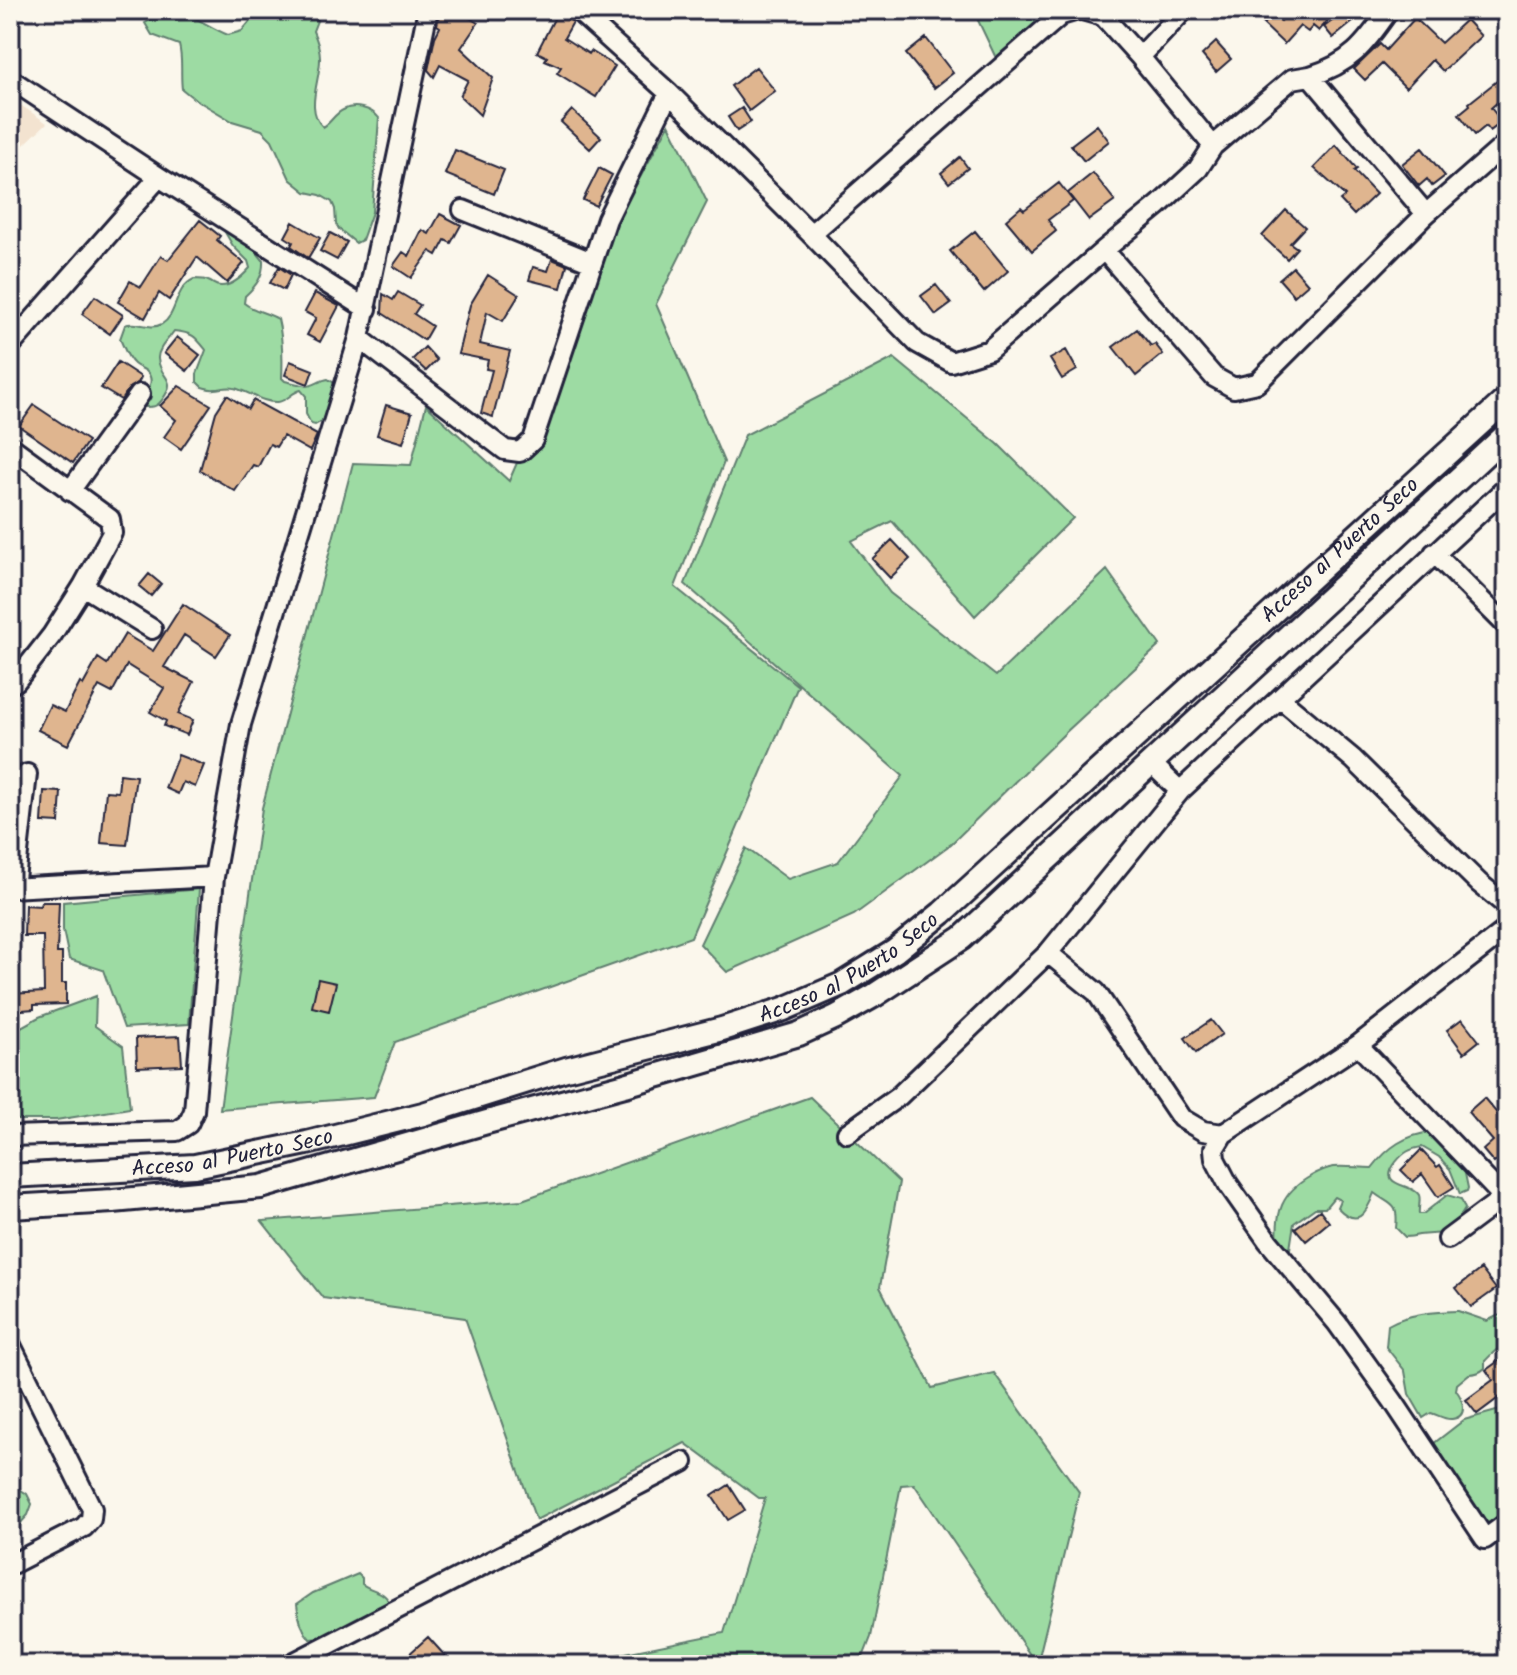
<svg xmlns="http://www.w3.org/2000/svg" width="1517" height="1675" viewBox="0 0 1517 1675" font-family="Kalam,sans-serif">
<rect width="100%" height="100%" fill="#fbf7ec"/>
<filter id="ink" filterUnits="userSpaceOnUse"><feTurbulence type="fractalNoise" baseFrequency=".0125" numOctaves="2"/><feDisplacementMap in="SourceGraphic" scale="16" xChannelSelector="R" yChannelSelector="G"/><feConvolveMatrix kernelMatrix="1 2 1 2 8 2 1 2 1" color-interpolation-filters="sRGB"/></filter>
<g filter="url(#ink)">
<path fill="#f3e3d0" d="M10,98L47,123L10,158Z"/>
<path fill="#9ddba3" stroke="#607e6f" stroke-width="2" d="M249,10H319L318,18L313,31C317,40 320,48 320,57C321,80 304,109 323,127C331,123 334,114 343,110C354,104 371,108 379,118L372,212L362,240L356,243L339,229L336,224L335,209L332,202L320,195L306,192L290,179L272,140L262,130L232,121L193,98L182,89C180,74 183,60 179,45L152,35L145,23C183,0 194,21 228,35L242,31L252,19Z
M975,10H1041L1044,15L996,58L974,12Z
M669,124L707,202L656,304L724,462L675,587L798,686L691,937L395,1042L374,1097L220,1109L262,808L353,463L411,465L426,405L509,481L557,372L609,235Z
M222,227L254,249L263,260C264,276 256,286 245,296L244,303C255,312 267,312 278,319C283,339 283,358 282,378L285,381L307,386C314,386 320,380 328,379L334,383V394L322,421L315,425L311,424L306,414V396L301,390C292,392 287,401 278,402C262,403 248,391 234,388C227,386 222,389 215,389C211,390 206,388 202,387L197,382V374L206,350C195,336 193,333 174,331C169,339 157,349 158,359C160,379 179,378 162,400C157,407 153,407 145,407L140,402C146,392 157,381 146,371C142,368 137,367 134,364C127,358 124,347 120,339L125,325C137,320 149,331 162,324C178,314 174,288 194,279C198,279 205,279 208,281C214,283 214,286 221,286C232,286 243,276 250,268L248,261L233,246Z
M894,358L998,444L1073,518L975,616L892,521L851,541L890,593L996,676L1107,570L1160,645L1065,733L951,844L854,915L727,972L700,944L746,848L788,879L838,862L903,776L685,584L745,435Z
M199,889L189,1024L124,1028L103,970L69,959L63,930V902Z
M96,996L95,1026L123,1046L130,1108L56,1120H10V1033L39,1017Z
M810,1097L899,1182L880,1287L932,1388L994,1373L1079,1492L1037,1665L914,1484L901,1485L871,1637L860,1665H566L724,1633L765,1498H759L685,1443L536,1520L465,1318L323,1298L262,1221L522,1200Z
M1432,1132L1463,1164L1468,1188L1467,1191L1460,1194L1450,1169L1439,1157L1422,1147C1410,1149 1404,1152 1396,1162C1376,1188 1413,1183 1419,1195C1421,1200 1418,1209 1419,1214H1423L1447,1195L1461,1199L1465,1209C1448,1237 1449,1232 1419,1235C1415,1236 1410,1237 1405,1237L1396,1228C1399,1202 1391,1206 1374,1193C1366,1215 1357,1228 1337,1207L1340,1200L1334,1197L1325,1208H1315L1294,1223L1290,1249L1287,1251L1278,1245C1275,1213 1281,1193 1311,1176C1318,1172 1326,1168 1334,1167C1346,1166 1360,1168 1372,1168C1388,1147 1405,1135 1432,1132Z
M1458,1311L1487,1321L1497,1316L1507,1314V1344C1498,1346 1491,1355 1485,1361V1368C1480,1373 1475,1374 1469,1374L1457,1384L1456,1390C1463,1399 1469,1417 1452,1419C1445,1420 1438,1415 1431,1413L1423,1418L1409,1394L1405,1371L1386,1347L1388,1325C1408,1313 1436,1312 1458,1311Z
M1507,1408V1510L1483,1527L1433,1444L1464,1420Z
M10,1483L27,1494L32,1504L28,1515L10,1535Z
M358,1574L362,1578V1584C373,1592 388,1591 390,1606C369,1616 332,1639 310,1639C301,1629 298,1617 297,1604L313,1593Z"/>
<path fill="#dfb58f" stroke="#22223b" stroke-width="2" d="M443,10H473L468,17L478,23L461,48L493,78L480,115L460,96L468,80L440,65L434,77L428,70L435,37L440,27L437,25L439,16Z
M1292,10H1317L1328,20L1319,31L1313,26L1308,32L1300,26L1284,44L1263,24L1273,14L1281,21Z
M1344,12L1353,22L1333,38L1324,27Z
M557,13L573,22L564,38L589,54L591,51L615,66L596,97L557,73L561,67L545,60L547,57L537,52Z
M1415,18L1441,43L1466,20L1481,36L1443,71L1432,60L1406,88L1382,64L1365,80L1354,69L1380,44L1386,50Z
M926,38L953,73L934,88L906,54Z
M1216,42L1231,59L1216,72L1202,55Z
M756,67L775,91L749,111L731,86Z
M1507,73V94L1491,108L1502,122L1490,131L1486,126L1475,135L1459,114L1470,105L1469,103Z
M742,108L751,122L737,131L728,117Z
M572,110L601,137L590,149L561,122Z
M1097,125L1109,141L1084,161L1071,145Z
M1336,145L1357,169L1354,171L1376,194L1354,215L1340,200L1345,196L1314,168Z
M1422,148L1445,176L1432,186L1427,179L1419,186L1402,164Z
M455,150L504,170L494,194L445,174Z
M960,157L968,168L949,183L941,173Z
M599,168L612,175L596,206L583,200Z
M1093,173L1115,201L1089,220L1068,193Z
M1059,183L1073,201L1048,220L1056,231L1032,251L1006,220L1021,207L1024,210Z
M1286,210L1305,227L1290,243L1297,248L1287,259L1262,236Z
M440,214L461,225L451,243L445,240L437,255L430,251L411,278L393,266L403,252L409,256L422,230L429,234Z
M200,220L220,236L217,240L244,263L227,283L197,257L169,300L159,293L145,318L118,302L130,281L141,287L161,256L168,260Z
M293,222L320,238L308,258L291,246L293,242L285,237Z
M975,231L1008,271L984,292L950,251Z
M330,233L347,242L337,260L320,251Z
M552,259L567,265L561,288L529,280L533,267L548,271Z
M279,267L291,275L284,290L270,283Z
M1293,267L1308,284L1294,296L1279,279Z
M488,275L519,295L503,321L487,312L480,344L510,351L493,417L481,413L492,370L486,369L488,360L458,354L470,305Z
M936,285L951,304L936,315L921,296Z
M398,292L420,305L414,314L432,326L424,340L382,313L383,294L393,300Z
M315,293L339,306L320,342L307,335L316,318L305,312Z
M95,296L123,315L110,334L82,314Z
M1137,329L1151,346L1155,344L1163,354L1136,376L1113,347Z
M177,337L200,355L187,371L164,353Z
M425,347L437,360L426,371L413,359Z
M1066,350L1077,370L1062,379L1050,359Z
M290,361L313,370L308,384L285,375Z
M118,362L141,377L138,383L130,387L121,400L101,388Z
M179,386L211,405L181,449L164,437L176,420L160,406Z
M227,395L248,409L253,400L317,435L310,451L283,436L276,447L270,444L258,467L253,465L235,491L200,470L216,412Z
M34,405L88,441L73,463L19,426Z
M386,405L412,413L403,443L377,435Z
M892,540L910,559L890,578L872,559Z
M149,574L161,584L151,596L139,586Z
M183,604L230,635L216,656L184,635L164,667L194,682L178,714L193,720L187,735L164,726L166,721L150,712L164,688L127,665L112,693L99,686L68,745L38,730L50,705L65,712L80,683L83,685L98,658L107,664L125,634L153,651Z
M178,755L204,765L195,787L183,782L178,794L165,788Z
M120,774L136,776L127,845L101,843L106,791L118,792Z
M44,791L61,792L59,823L42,822Z
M41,902H59L57,953H62V983H66V1004L34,1005V1009L10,1011V994L44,992L43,936H24L25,905L40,906Z
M318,979L336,983L329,1011L312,1007Z
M1462,1019L1479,1041L1464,1053L1447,1030Z
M1211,1020L1222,1034L1196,1053L1185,1038Z
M180,1036L182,1065L137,1067L136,1038Z
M1484,1098L1507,1125V1157L1504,1154L1494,1163L1483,1150L1493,1141L1468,1112Z
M1421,1150L1437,1167L1440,1165L1454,1187L1438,1197L1422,1174L1413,1182L1401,1170Z
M1320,1210L1329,1222L1306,1241L1295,1228Z
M1481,1269L1496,1289L1471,1307L1456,1288Z
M1507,1355V1398L1504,1394L1477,1414L1466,1400L1493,1380L1486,1370Z
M729,1485L745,1510L728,1520L712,1496Z
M428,1637L446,1657L437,1665H397Z"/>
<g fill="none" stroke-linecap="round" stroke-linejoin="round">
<g stroke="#22223b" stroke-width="24">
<path id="minor" d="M577,10L669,93L811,234L917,343L951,362L989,350L1104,250L1159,205L1198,169L1213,146L1292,79L1310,76L1426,214
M1082,10L1103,16L1140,57
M1184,10L1140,57L1213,146
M1310,76C1350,64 1365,45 1389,10
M10,79L159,177L367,309
M463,210L592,262
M811,234L1061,15L1078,10
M1104,250L1214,377L1234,388L1257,383L1426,214L1507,143
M359,338L505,450L520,452L533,440L607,219L669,93
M10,346L159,177
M10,446L110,519L112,533L83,586L52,635L16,681L10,685
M70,491L140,394
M1434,553L1507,626
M83,586L152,629
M1281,699L1353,759L1479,883L1507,906
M1151,763L1180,791
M10,888L214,877
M14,888L27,774
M1048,953L1096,992L1181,1118L1203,1131L1223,1134L1358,1045L1507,929
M1358,1045L1507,1201
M847,1133L899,1096L1048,953L1180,791L1507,487
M1223,1134L1214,1149L1215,1159L1228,1184L1268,1241L1337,1323L1393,1401L1485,1539L1507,1523
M10,1136L177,1131L188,1124L194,1111L214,877L241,724L359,338L428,10
M1448,1239L1507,1195
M10,1343L92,1509L91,1519L84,1527L10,1565
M289,1665L683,1462"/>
</g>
<g stroke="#22223b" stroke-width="28">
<g id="major">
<path id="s1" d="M10,1176L195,1166L307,1143L423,1114L566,1069L722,1029L784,1009L842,984L895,951L942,913L1507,399"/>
<path d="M10,1207L113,1201L261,1187L487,1122L625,1085L799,1034L836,1017L875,995L962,938L1507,434"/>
</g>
</g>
<use href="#minor" stroke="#fbf7ec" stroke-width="18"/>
<use href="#major" stroke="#fbf7ec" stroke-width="22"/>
</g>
</g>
<g text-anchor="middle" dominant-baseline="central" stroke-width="7" stroke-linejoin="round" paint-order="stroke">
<g font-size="22" fill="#22223b" stroke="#fbf7ec">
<text stroke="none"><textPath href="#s1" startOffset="1520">Acceso al Puerto Seco</textPath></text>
<text stroke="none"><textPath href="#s1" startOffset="872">Acceso al Puerto Seco</textPath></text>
<text stroke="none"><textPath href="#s1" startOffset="224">Acceso al Puerto Seco</textPath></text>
</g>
</g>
<rect width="1517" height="1675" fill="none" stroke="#fbf7ec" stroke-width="40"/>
<rect x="20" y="20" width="1477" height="1635" fill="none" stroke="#22223b" stroke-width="3" filter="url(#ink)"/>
</svg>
